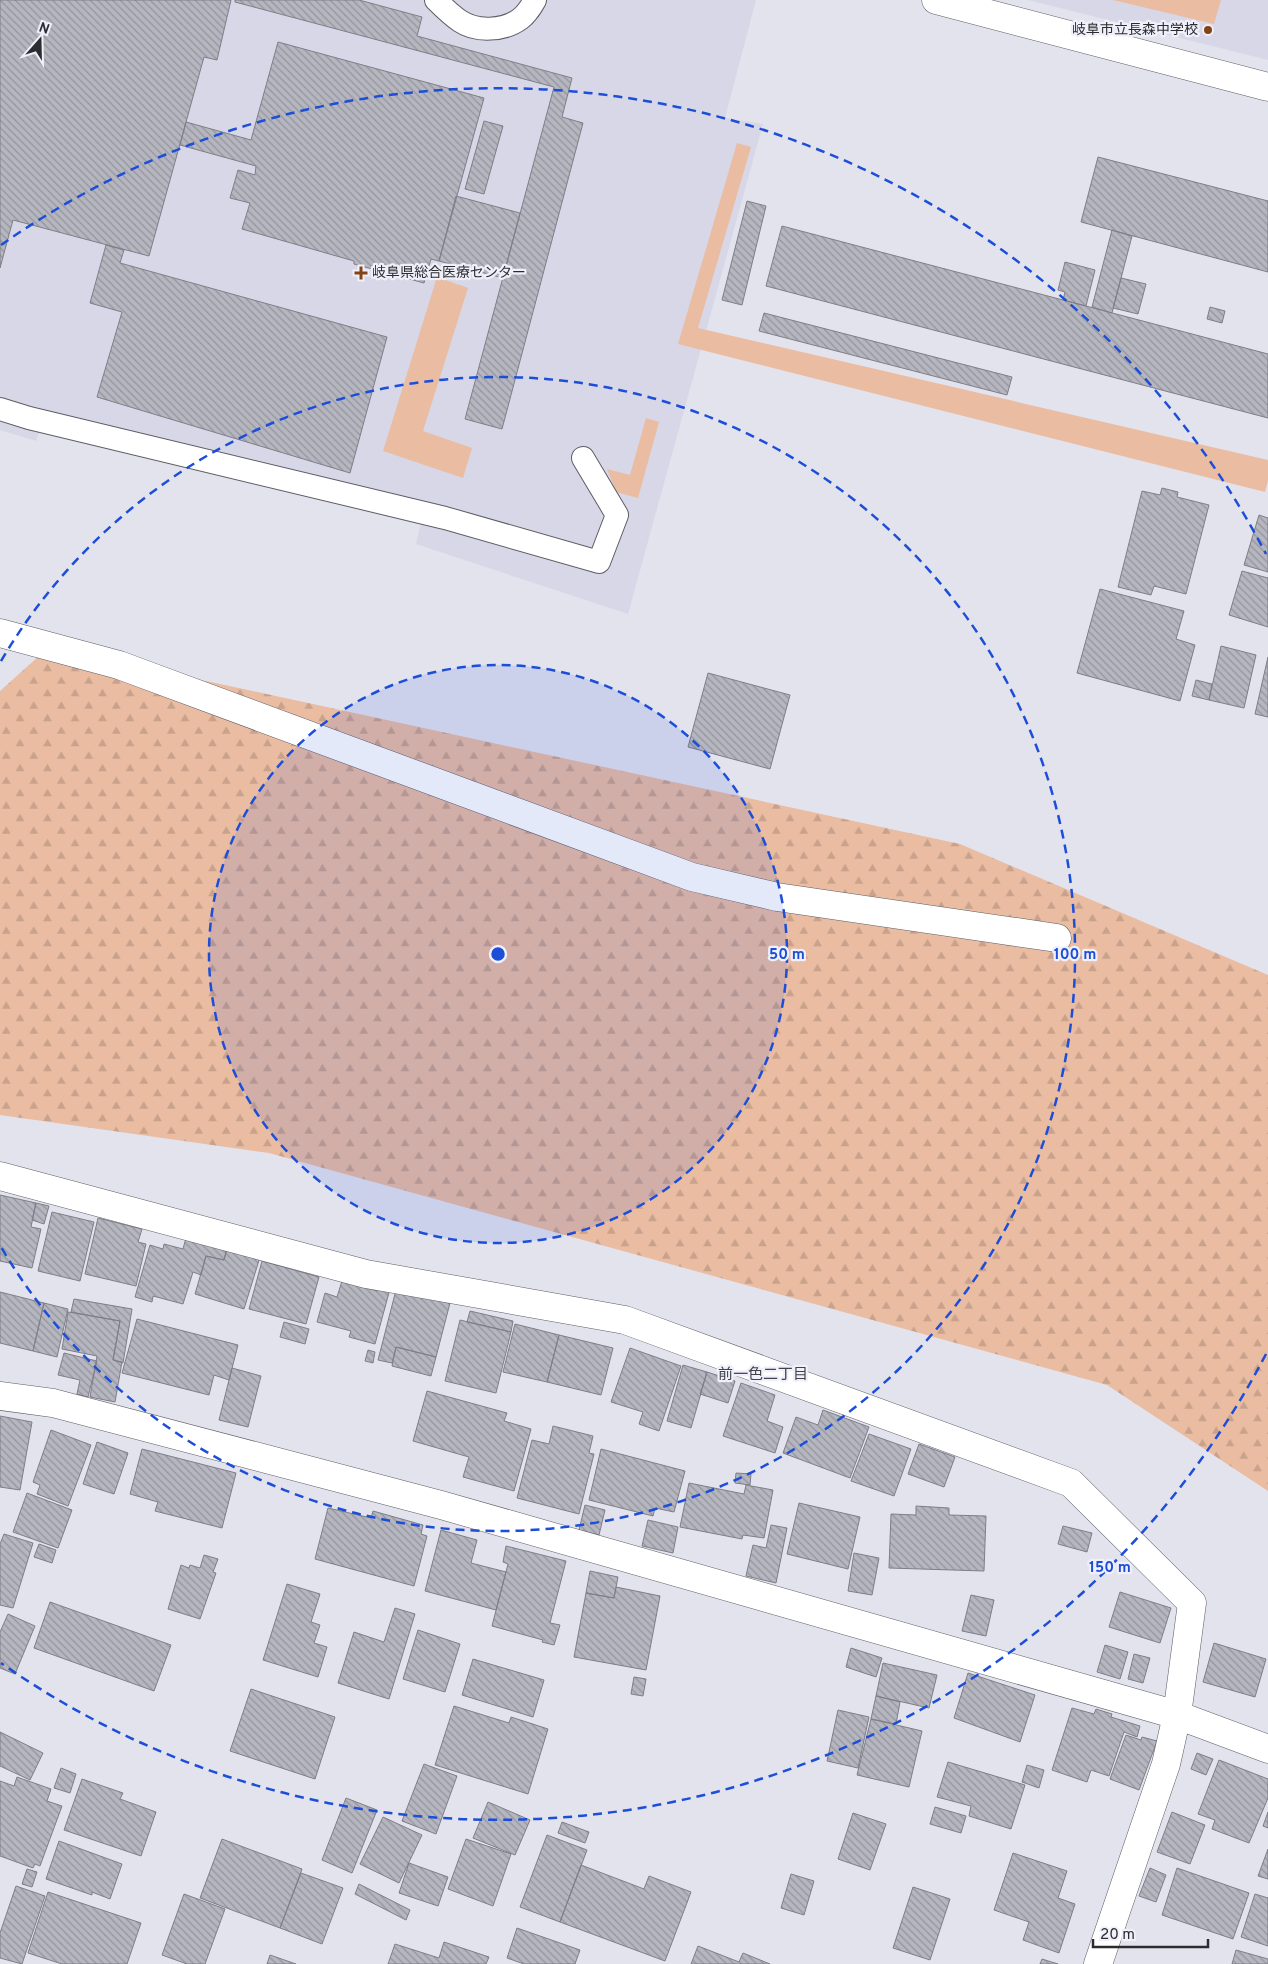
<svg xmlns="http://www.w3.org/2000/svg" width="1268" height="1964" viewBox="0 0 1268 1964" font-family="Overpass,'Noto Sans JP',sans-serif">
<defs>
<pattern id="forest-firs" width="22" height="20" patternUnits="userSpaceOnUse" patternTransform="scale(1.25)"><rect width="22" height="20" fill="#eabca2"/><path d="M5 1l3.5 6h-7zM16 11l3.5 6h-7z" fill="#c9a28c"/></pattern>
<pattern id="building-back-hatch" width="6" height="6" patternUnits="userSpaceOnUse" patternTransform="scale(1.25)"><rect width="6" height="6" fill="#b6b6c0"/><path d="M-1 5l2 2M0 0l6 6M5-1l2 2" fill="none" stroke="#94949c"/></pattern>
</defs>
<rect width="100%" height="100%" fill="#e3e3ee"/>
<path fill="#d7d7e8" d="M0,0H756L725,118L763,124L628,614L416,544L422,518L43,422L36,441L0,430Z
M1028,0H1268V60Z"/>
<path fill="#eabca2" d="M1113,0H1221L1214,24Z
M737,143L751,147L698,328L1268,460V481L1265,492L678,344Z
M437,277L468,288L423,431L472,448L463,478L383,451Z
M646,418L659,422L638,498L616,492L607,469L630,475Z"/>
<path fill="url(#forest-firs)" d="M49,647L960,844L1268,975V1491L1107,1385L269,1153L0,1115V691Z"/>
<path fill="url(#building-back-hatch)" stroke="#7f7e88" d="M0,0H231L217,60L204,57L149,256L13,220L0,268Z
M235,0H359L422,17L417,36L572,78L562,117L583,123L502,429L465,419L554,87L235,2Z
M278,42L484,98L439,261L431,259L424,283L354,264V261L242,229L250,203L230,198L238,170L255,175L256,166L180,145L186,122L251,140Z
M484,121L503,126L484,194L465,189Z
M1098,157L1268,201V272L1081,222Z
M456,196L520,213L503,278L439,261Z
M747,201L766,206L742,305L722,300Z
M782,226L1268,354V418L766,286Z
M1112,230L1132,236L1112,313L1092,307Z
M106,245L124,250L120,263L387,337L350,473L97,397L122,312L90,303Z
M1065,262L1095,270L1086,306L1063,300L1065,292L1058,290Z
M1121,278L1146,284L1138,314L1113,308Z
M1210,307L1225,311L1222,323L1207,319Z
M764,313L1012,377L1007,395L759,331Z
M1162,488L1178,492L1177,497L1209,505L1186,594L1154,586L1151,595L1118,587L1142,491L1160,495Z
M1259,515L1268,518V572L1244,565Z
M1242,571L1268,578V627L1229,615Z
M1100,589L1184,611L1176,639L1195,645L1180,701L1077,673Z
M1221,646L1256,655L1244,708L1209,700Z
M1268,657V717L1255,714Z
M708,673L790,695L770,769L688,747Z
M1196,680L1212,684L1209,700L1192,696Z
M0,1195L36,1203L31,1227L41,1229L32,1268L0,1261Z
M36,1203L49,1206L44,1224L32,1220Z
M52,1212L94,1222L80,1281L38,1271Z
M98,1218L142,1229L138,1242L146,1244L136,1286L85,1274Z
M187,1234L228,1246L224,1260L206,1256L201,1275L193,1272L183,1304L153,1296L152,1302L135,1297L150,1245L163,1249L164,1244L183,1249Z
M227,1247L260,1257L244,1309L195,1294L206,1256L224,1260Z
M262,1261L319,1277L306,1324L249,1309Z
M342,1281L377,1291L379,1286L390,1289L375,1344L349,1337L351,1331L317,1322L325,1293L337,1297Z
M396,1290L450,1303L436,1357L396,1347L392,1363L378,1360Z
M0,1292L44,1303L33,1351L0,1343Z
M74,1299L132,1309L123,1363L113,1360L120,1321L71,1312Z
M44,1303L68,1309L57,1357L33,1351Z
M470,1311L513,1321L511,1332L467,1322Z
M68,1312L120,1321L113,1360L122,1362L115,1402L90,1397L97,1356L62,1349Z
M137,1319L238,1345L229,1380L214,1375L209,1395L122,1373Z
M460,1320L511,1332L496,1393L445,1381Z
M284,1322L309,1329L305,1344L280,1337Z
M515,1324L559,1335L547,1382L503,1372Z
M559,1335L613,1348L601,1395L547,1382Z
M396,1347L436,1357L431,1376L392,1366Z
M630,1348L681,1366L659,1431L639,1424L643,1412L611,1402Z
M368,1350L375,1352L373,1363L365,1361Z
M64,1353L97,1361L88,1397L77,1394L80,1380L58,1375Z
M683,1365L707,1372L691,1428L667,1421Z
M232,1368L261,1376L248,1427L219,1420Z
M707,1372L735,1381L728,1403L700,1394Z
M741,1383L775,1395L767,1421L783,1427L775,1453L723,1436Z
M427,1391L507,1413L504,1421L531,1429L514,1491L463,1477L469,1457L413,1441Z
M823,1410L869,1427L850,1478L783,1453L796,1417L818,1425Z
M0,1416L32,1422L20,1490L0,1487Z
M553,1426L593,1436L589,1453L594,1454L579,1514L517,1498L532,1440L549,1444Z
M51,1430L91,1445L68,1506L37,1494L40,1485L33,1482Z
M869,1434L911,1449L894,1496L851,1481Z
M97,1442L128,1453L114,1494L83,1484Z
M919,1444L955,1457L944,1487L908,1474Z
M142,1449L236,1473L222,1528L155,1511L158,1502L130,1494Z
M601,1449L685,1471L674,1512L655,1508L653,1516L589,1500Z
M736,1473L751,1474L750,1485L735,1483Z
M689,1483L744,1494L746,1485L773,1490L764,1538L743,1535L742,1539L680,1527Z
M27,1493L72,1510L58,1548L13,1532Z
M799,1503L860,1517L848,1569L787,1554Z
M585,1505L605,1510L599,1535L579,1530Z
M916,1506L949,1508V1515L986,1516L984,1571L889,1568L891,1514L916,1515Z
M328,1508L371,1518L373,1511L423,1525L421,1534L427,1536L414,1586L315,1559Z
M648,1520L678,1527L673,1553L642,1546Z
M771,1525L787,1528L776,1583L746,1576L753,1545L766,1548Z
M1063,1526L1092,1533L1087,1552L1058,1544Z
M441,1530L477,1540L471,1563L506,1572L496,1610L425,1591Z
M4,1534L33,1543L13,1608L0,1605V1544Z
M39,1544L56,1550L52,1563L34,1557Z
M506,1546L566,1561L550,1623L560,1625L554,1645L542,1642L543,1640L492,1626L508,1564L503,1562Z
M854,1553L879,1558L872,1595L848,1591Z
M204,1555L218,1559L213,1572L216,1573L200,1619L168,1609L181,1565L189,1568L190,1565L200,1568Z
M590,1571L618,1577L614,1598L586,1593Z
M287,1584L320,1594L311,1622L320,1625L314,1643L327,1647L318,1677L263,1660Z
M616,1587L660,1596L646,1670L574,1657L586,1593L614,1598Z
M1120,1592L1171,1608L1160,1643L1109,1627Z
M971,1595L994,1600L986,1636L962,1631Z
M50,1602L171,1645L154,1691L34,1648Z
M395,1608L415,1614L389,1699L338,1683L354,1632L384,1642Z
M8,1614L35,1626L15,1674L0,1668V1632Z
M418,1630L460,1644L445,1692L403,1679Z
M1214,1643L1266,1659L1255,1697L1203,1682Z
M1105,1645L1128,1652L1120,1679L1097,1672Z
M851,1648L882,1658L876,1677L846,1667Z
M1134,1654L1150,1658L1143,1683L1128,1679Z
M473,1659L544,1680L533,1717L462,1695Z
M883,1663L937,1675L929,1708L876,1696Z
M968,1673L1035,1695L1020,1742L954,1718Z
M634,1677L646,1679L643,1696L631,1694Z
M251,1689L335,1717L315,1779L230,1751Z
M876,1696L900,1702L896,1724L871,1719Z
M454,1706L509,1723L511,1717L548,1729L528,1794L435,1765Z
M1072,1708L1094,1714L1096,1709L1112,1714L1111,1717L1140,1726L1137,1737L1124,1732L1109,1776L1091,1770L1087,1782L1052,1770Z
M838,1710L869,1717L858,1768L827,1761Z
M871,1719L922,1731L909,1787L857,1775Z
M0,1732L43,1753L30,1780L0,1766Z
M1126,1735L1141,1740L1142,1737L1157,1741L1139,1790L1110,1779Z
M1197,1753L1213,1759L1206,1775L1191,1769Z
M1219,1760L1268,1779V1798L1249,1843L1212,1829L1215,1820L1198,1814Z
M948,1762L1025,1785L1011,1829L969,1816L971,1806L937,1797Z
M424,1764L457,1776L436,1834L402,1821Z
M1027,1765L1044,1770L1039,1788L1022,1782Z
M61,1768L76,1774L70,1793L54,1788Z
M17,1777L51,1789L47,1801L62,1806L40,1866L35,1864L33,1868L0,1856V1781L14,1786Z
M82,1779L123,1793L120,1799L156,1812L141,1856L64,1830Z
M346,1798L377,1810L352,1873L322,1860Z
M488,1802L530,1820L515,1855L473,1838Z
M935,1807L966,1816L961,1833L930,1824Z
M1172,1812L1205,1825L1190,1864L1157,1852Z
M1268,1812V1828L1263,1826Z
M853,1813L886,1824L870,1870L838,1859Z
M383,1817L422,1835L399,1883L360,1864Z
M562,1822L589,1832L585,1843L558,1833Z
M547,1835L587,1850L560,1922L520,1907Z
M222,1839L302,1869L280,1928L200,1898Z
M466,1839L511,1854L493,1906L448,1889Z
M59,1841L122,1864L110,1899L92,1892V1895L46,1879Z
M1268,1849V1879L1258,1876Z
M1013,1853L1067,1871L1058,1898L1075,1904L1059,1953L1023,1940L1029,1922L994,1910Z
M409,1863L448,1877L438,1906L399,1893Z
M581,1865L644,1889L649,1876L691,1892L665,1961L560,1922Z
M1150,1868L1166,1875L1156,1902L1139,1896Z
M1177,1868L1249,1893L1233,1939L1162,1915Z
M27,1869L37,1872L32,1887L22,1884Z
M301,1873L343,1888L322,1944L280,1928Z
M791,1874L814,1881L804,1915L781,1908Z
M359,1884L410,1910L406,1920L355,1894Z
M16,1886L45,1896L22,1964L0,1958V1933Z
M913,1887L950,1899L930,1960L893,1948Z
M48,1892L141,1923L127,1964H62L28,1953Z
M184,1894L225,1909L205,1964H187L162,1955Z
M1255,1894L1268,1898V1946L1241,1937Z
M517,1928L580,1950L575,1964H524L507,1958Z
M444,1942L489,1957L486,1964H388L395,1944L439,1958Z
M698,1946L739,1962L743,1953L770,1964H691Z
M1236,1950L1268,1959V1964H1232Z
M270,1955L296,1964H267Z
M1042,1959L1058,1964H1040Z"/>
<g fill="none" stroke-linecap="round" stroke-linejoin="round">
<g stroke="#5d5d66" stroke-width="24">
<path id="service" d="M436,0C443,7 451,15 460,21C476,32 504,31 520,19C527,14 531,7 535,0
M0,409L29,418L445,518L599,562L617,515L583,458"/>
</g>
<g stroke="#5d5d66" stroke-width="29">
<path id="minor" d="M936,0L1268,87
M0,633L119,665L692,877L777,897L1057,938
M0,1176L366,1274L625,1320L1071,1483L1192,1603L1177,1715L1166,1764L1098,1964
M0,1396L53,1403L441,1505L1177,1715L1268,1749"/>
</g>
<use href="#service" stroke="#fff" stroke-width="22"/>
<use href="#minor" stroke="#fff" stroke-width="28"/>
</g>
<circle cx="498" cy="954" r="289" fill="#1d4ed8" fill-opacity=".12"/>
<g fill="none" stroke="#1d4ed8" stroke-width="2.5" stroke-dasharray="9 6">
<circle cx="498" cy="954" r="289"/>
<path d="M1 661A577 577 0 1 1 1 1247"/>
<path d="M1266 1354A866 866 0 0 1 1 1663M1 245A866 866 0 0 1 1266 554"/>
</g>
<g fill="#854313" stroke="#f0f0fb" stroke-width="2">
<circle cx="1208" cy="30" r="5"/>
<path d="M358.5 265.5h5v5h5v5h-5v5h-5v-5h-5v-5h5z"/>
</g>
<g text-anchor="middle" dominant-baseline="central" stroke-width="4.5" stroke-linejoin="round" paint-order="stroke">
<g font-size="14" fill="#2c2c30" stroke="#f0f0fb" text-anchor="end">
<text x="1198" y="30">岐阜市立長森中学校</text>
<text x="372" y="273" text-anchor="start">岐阜県総合医療センター</text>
</g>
<g font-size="15" fill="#42424b" stroke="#f0f0fb">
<text x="763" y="1375">前一色二丁目</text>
</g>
</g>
<circle cx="498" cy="954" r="8" fill="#1d4ed8" stroke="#f0f0fb" stroke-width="2.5"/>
<g font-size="15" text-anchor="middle" font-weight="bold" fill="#1d4ed8" stroke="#f0f0fb" stroke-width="4.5" stroke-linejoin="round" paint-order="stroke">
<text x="787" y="959">50 m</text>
<text x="1075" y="959">100 m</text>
<text x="1110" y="1572">150 m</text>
</g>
<g transform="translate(40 40) rotate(20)" stroke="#f0f0fb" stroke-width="4" paint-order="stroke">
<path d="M0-4L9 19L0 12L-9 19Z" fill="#2c2c30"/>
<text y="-8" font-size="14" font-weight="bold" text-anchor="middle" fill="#2c2c30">N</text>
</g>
<path d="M1093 1939v8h115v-8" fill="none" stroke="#2c2c30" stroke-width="2.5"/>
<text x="1100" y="1939" font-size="15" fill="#2c2c30" stroke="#f0f0fb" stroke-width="4" paint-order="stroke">20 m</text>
</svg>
